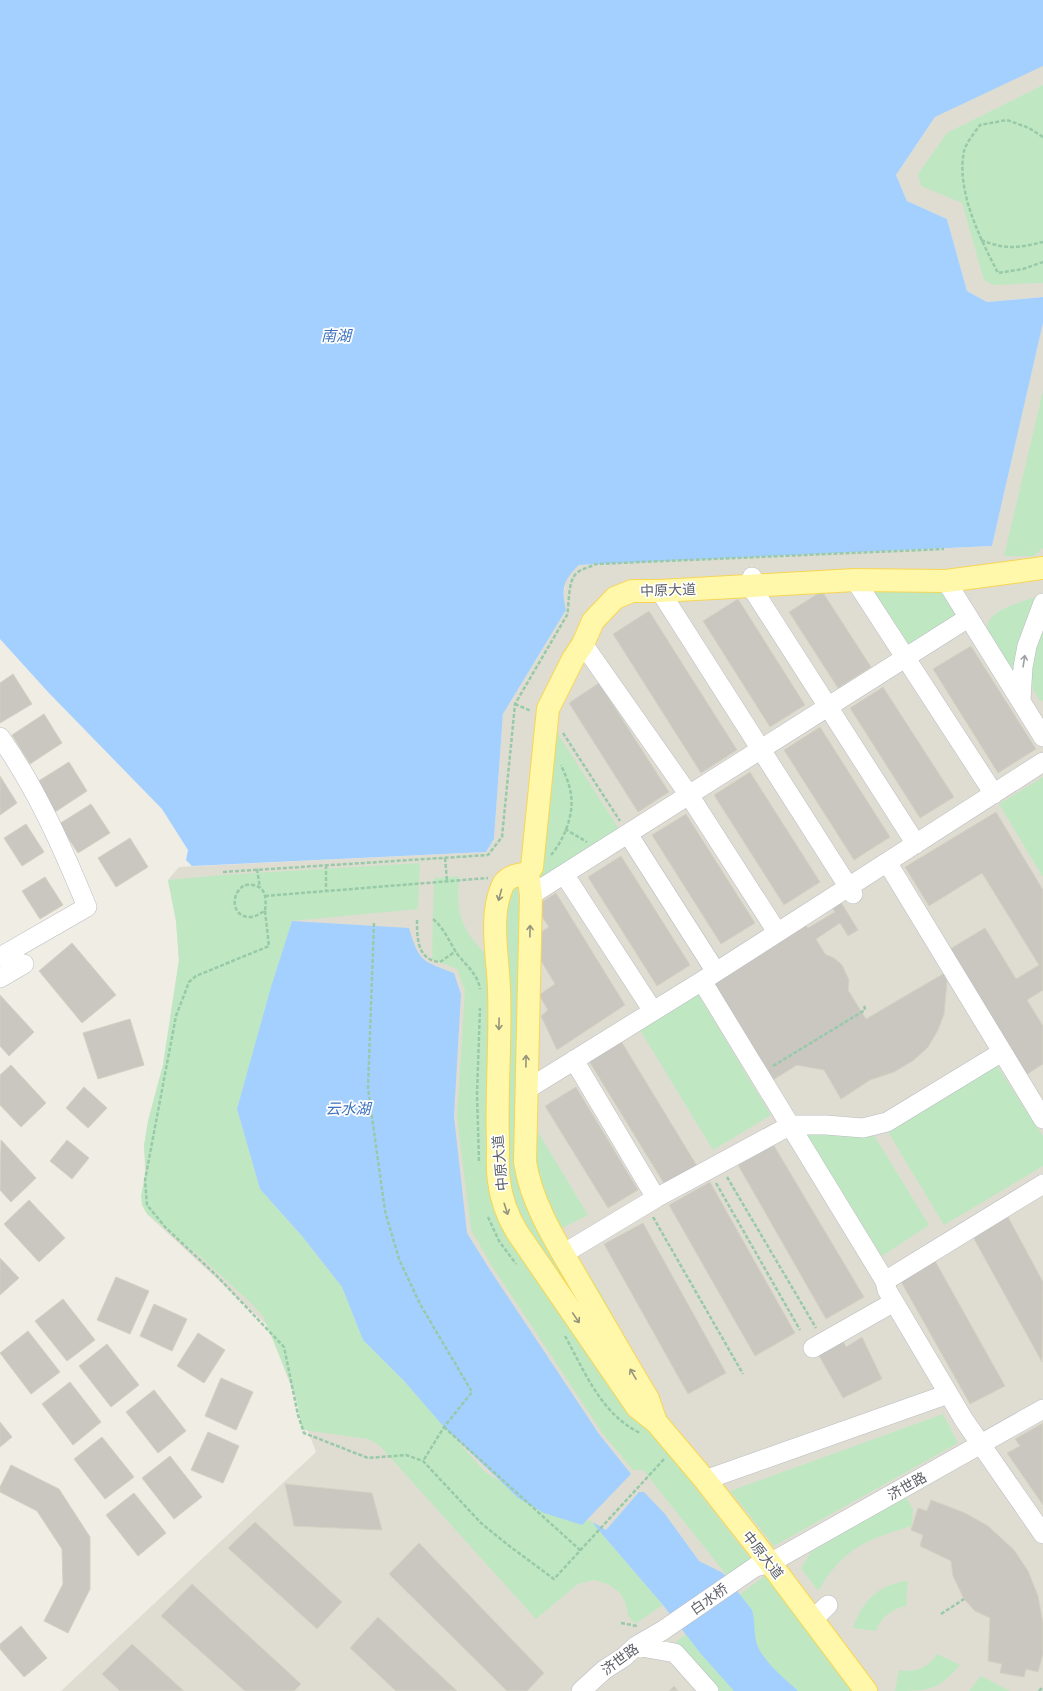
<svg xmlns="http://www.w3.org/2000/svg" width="1043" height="1691" viewBox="0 0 1043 1691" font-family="Arial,'Noto Sans SC',sans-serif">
<rect width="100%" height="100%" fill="#efede4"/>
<path fill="#dfddd2" d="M1043,64V297L987,302L967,291L947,219L907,201L896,175L935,117Z
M1043,323V1691H61L316,1452L268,1326L147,1214L144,1146L148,1121L163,1065L179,960L176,921L168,880L179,867L486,852L494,839L503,714L566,610L563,597L566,578L579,565L992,546Z"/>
<path fill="#bfe8c2" d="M1043,85V283L993,285L984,280L962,203L921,186L918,174L947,133Z
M1043,391V548L1034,556H1004Z
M946,589L964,618L906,654L865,590Z
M1042,595L1016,678L987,631C985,608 1025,602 1042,595Z
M1043,612V700L1041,702L1024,675Z
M549,720L619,829L535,884Z
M1043,777V877L999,804Z
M420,863L418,909L292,921L237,1109L260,1189L302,1236L342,1287L363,1340L405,1382L485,1472L534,1502L593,1522L596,1527L663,1605L635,1624L628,1616L626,1604L620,1593L608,1584L594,1580L578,1584L536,1619L379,1445L368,1439L304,1430L301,1425L296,1396L263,1316L250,1302L202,1258L147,1214L142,1205L141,1196L146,1170L144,1146L148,1121L163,1065L179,960L176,921L168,880L221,875Z
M459,876C459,886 457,897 459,907C462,931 478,947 495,963L494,1174L641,1418L751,1559L728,1577L643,1470H633L603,1434L492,1266L471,1230L457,1117L465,991L457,969L432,959L434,878Z
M517,883L524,962L532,1122L588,1215L560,1229L602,1295L652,1390H628L511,1211L502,1167L505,895Z
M698,994L771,1115L713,1150L640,1030Z
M996,1064L1043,1136V1166L944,1225L888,1132Z
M872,1132L929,1225L882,1256L805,1133Z
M943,1414L958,1443L774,1546L730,1491Z
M905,1496L913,1509L912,1526C866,1539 843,1549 818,1591L801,1568L811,1552Z
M766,1575L853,1691H716L673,1644Z
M908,1581L906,1606C891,1609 882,1617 876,1631L853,1628C862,1601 879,1584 908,1581Z
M937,1654L960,1665C938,1691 928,1691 895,1691L899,1670C915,1673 928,1668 937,1654Z
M981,1676L1010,1691H969Z"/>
<path fill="#a4d0ff" d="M0,0H1043V66L935,117L896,175L907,201L947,219L967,291L987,302L1043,297V323L992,546L579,565C563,581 561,588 566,610L503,714L494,839L486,852L192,866L186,860L188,850L162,809L48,692L0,639Z
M292,921L409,928C419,962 422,961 454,973L461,994L454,1116L467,1233L490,1270L599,1434L631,1474L582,1525L544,1513L518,1498L444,1427L405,1382L363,1340L342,1287L302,1236L260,1189L237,1109L271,987Z
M639,1492H644L665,1514L699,1561L723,1573L752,1610C755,1620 754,1631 756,1641C760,1659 785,1679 798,1691H734L701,1654L663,1605L596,1527L593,1522L606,1530Z"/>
<path fill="#cac7c1" stroke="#d4d0c2" d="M822,591L871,667L838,688L789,612Z
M738,599L805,705L770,727L703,621Z
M649,611L737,750L701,773L613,634Z
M971,646L1036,749L998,773L933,669Z
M13,674L32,704L0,723V683Z
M599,683L669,792L638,812L569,703Z
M883,687L954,797L920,818L850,708Z
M44,714L62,743L30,764L12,735Z
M820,727L890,837L854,860L784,750Z
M69,762L87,791L55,812L37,782Z
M750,772L820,882L784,905L714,795Z
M0,776L17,803L0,815Z
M91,804L110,833L78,853L59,824Z
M996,812L1043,890V990L1027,1000L1043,1026V1064L1026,1075L950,949L985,928L1016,979L1039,965L982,873L929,906L905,867Z
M686,814L755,923L721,944L652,835Z
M26,824L44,852L22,866L4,838Z
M130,838L148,867L116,887L98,858Z
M621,856L690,965L657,986L588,877Z
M45,877L63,905L40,919L22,891Z
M556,893L625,1005L557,1050L541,1016L548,1010L539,995L555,984L534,949L536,935L549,927L535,906Z
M839,899L858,930L848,936L840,923L816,939L825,954L834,958L842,965L849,980L848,990L866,1019L948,971L944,1014L938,1030L928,1047L914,1060L894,1072L870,1080L841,1099L824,1070L797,1065L773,1080L714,983L805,924L808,928L835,912L830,905Z
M72,943L116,995L82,1023L39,971Z
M0,995L34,1032L9,1056L0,1046Z
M130,1019L144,1065L98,1079L83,1033Z
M621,1041L697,1166L665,1185L589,1061Z
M11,1065L46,1103L21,1127L0,1105V1075Z
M84,1087L107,1108L88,1128L66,1108Z
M576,1087L638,1190L608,1208L545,1106Z
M1,1140L36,1178L11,1202L0,1190Z
M67,1140L89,1158L72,1179L50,1161Z
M773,1144L864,1297L826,1319L738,1165Z
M710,1182L795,1333L755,1356L669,1205Z
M29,1200L65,1238L39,1262L4,1224Z
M1008,1217L1043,1282L1042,1362L973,1237Z
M643,1223L726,1373L688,1394L604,1244Z
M0,1258L19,1278L0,1295Z
M934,1259L1005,1386L970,1404L899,1278Z
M116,1277L149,1291L130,1334L97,1320Z
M63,1299L95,1340L67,1361L35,1321Z
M154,1304L187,1319L172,1351L140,1336Z
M28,1331L60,1372L31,1394L0,1353Z
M198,1333L225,1350L204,1383L177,1366Z
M862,1337L882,1379L843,1398L818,1354L843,1341L846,1347Z
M107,1344L139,1385L111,1407L79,1366Z
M221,1378L253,1392L236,1430L205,1416Z
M70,1382L101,1422L73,1445L42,1404Z
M154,1390L186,1431L158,1453L126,1412Z
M0,1422L12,1437L0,1447Z
M1043,1423V1505L1007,1453L1020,1446L1015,1439Z
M208,1432L239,1446L223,1483L191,1470Z
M102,1437L134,1477L105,1499L74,1459Z
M170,1456L202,1497L174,1519L142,1478Z
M11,1465L59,1489L90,1537V1589L68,1633L44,1621L63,1584L62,1549L37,1511L0,1492V1487Z
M285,1484L372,1493L382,1530L294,1526Z
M134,1493L166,1533L138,1556L106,1515Z
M931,1500L965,1513L988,1526L1014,1550L1028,1571L1038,1596L1043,1624V1654L1038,1672L1026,1669L1024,1677L1000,1673L1002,1664L988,1661L990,1618L975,1611L964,1599L953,1576L951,1561L920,1546L923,1535L911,1530L918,1508L927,1511Z
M255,1522L342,1602L317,1629L228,1548Z
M419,1543L544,1673L527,1691H507L389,1574Z
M192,1584L301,1684L294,1691H245L161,1616Z
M378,1617L457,1691H396L350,1648Z
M21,1626L47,1658L24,1677L0,1649V1644Z
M132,1644L184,1691H120L102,1674Z
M674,1686L678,1691H669Z"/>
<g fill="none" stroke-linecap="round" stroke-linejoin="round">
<g stroke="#b9bbc0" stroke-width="20">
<path id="minor" d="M752,577L750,585L916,844
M855,580L994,794
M946,581L1043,737
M660,591L853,894
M583,644L689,795L777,932
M1021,700L1023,667L1027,646L1043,603
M0,737C37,789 63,849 87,907L0,957
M628,834L716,972
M887,862L1043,1119
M564,874L653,1011
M531,895L968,618
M0,978L24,964
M702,981L885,1281L887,1290L964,1420L1043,1534
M574,1060L656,1198
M526,1090L702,981L1043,762
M563,1254L656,1198L791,1125H826L863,1128L887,1122L1002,1052
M885,1281L1043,1184
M813,1348L894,1302
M705,1480L948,1394
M812,1620L828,1605
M636,1646L675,1653L709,1691
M581,1691L604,1670L624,1657L636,1646L662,1631L755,1567L770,1563L1043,1409"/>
</g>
<g stroke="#f7d654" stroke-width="24">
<path id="major" d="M528,873C518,875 506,876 502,887C489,918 498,956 499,989C501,1041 496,1093 498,1145C498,1157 497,1169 499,1181C501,1199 508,1217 517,1232L637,1407L656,1422L705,1480L770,1563L866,1691
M656,1422L648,1399C625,1361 603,1322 580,1283C558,1245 532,1206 525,1162L531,895L528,873L532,867L548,709L573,659L583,644L593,621L615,598L632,591H660L855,580L946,581L1043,568"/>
</g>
<path stroke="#98c9a9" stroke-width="2.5" stroke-dasharray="4 2" stroke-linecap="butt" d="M1043,137L1029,128L1007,120L980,125C975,132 966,143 964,151C956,191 980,238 998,273L1023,269L1043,262
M981,240C1006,250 1018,248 1043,242
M515,704L531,711
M563,733L620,821
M565,829L587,842
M551,855C564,840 574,815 571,795C570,785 565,774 561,765
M445,858L447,881
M326,865V891
M257,869L260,888
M223,872L488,855L502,837L515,704L567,615C570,602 567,580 578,572C583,568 591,567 596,564L944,549
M245,885C265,883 267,895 265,911C260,913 256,917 250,917C231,917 230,893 245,885Z
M265,896L488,878
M265,911L269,946L196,976L189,982L176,1016L145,1180L147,1205L166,1228L216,1275L284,1347L298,1415L304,1433L368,1458L406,1455L423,1461L481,1523L508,1545L554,1579L665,1458
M433,919C445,929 449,942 458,955C467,966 478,975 480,989
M417,920C417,938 417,960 440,962L456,951
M374,923L368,1088L385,1211L399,1259L420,1304L472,1392L444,1427L423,1461
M773,1066L865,1010L864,1004
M479,1161L477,1094L480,1008
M727,1177L816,1328
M716,1183L800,1330
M488,1217L499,1241L516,1264
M653,1217L743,1374
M565,1336C585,1372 601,1414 640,1433
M444,1427L580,1550
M941,1614L964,1599
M621,1623L637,1626
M1039,1691L1043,1687"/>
<use href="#minor" stroke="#fff" stroke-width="19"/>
<use href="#major" stroke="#fff7a9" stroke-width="22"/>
</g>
<defs><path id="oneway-shaft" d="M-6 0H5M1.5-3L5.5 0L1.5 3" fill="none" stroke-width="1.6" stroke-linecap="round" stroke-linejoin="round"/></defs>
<use stroke="#9d9fa3" href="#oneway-shaft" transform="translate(1024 661) rotate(-81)"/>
<g stroke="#95947d">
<use href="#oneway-shaft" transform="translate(500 895) rotate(105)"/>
<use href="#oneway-shaft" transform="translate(530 931) rotate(-89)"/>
<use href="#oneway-shaft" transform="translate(499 1024) rotate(91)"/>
<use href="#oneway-shaft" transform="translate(526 1061) rotate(-89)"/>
<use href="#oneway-shaft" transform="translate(506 1209) rotate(72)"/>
<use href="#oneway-shaft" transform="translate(576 1318) rotate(56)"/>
<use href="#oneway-shaft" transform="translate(633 1374) rotate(-120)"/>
</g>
<g text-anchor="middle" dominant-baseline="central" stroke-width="3.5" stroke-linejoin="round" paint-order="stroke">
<g font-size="14" fill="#5c5f65" stroke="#fff">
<text transform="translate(668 590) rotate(-2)">中原大道</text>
<text transform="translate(500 1163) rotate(-95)">中原大道</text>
<text transform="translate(907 1486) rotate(-29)">济世路</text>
<text transform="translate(763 1555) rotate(52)">中原大道</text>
<text transform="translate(709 1599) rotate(-35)">白水桥</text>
<text transform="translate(620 1659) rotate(-36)">济世路</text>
</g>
<g font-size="15" font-style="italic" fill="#3e73bf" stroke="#fff">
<text x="336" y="335">南湖</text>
<text x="348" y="1108">云水湖</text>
</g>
</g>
</svg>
